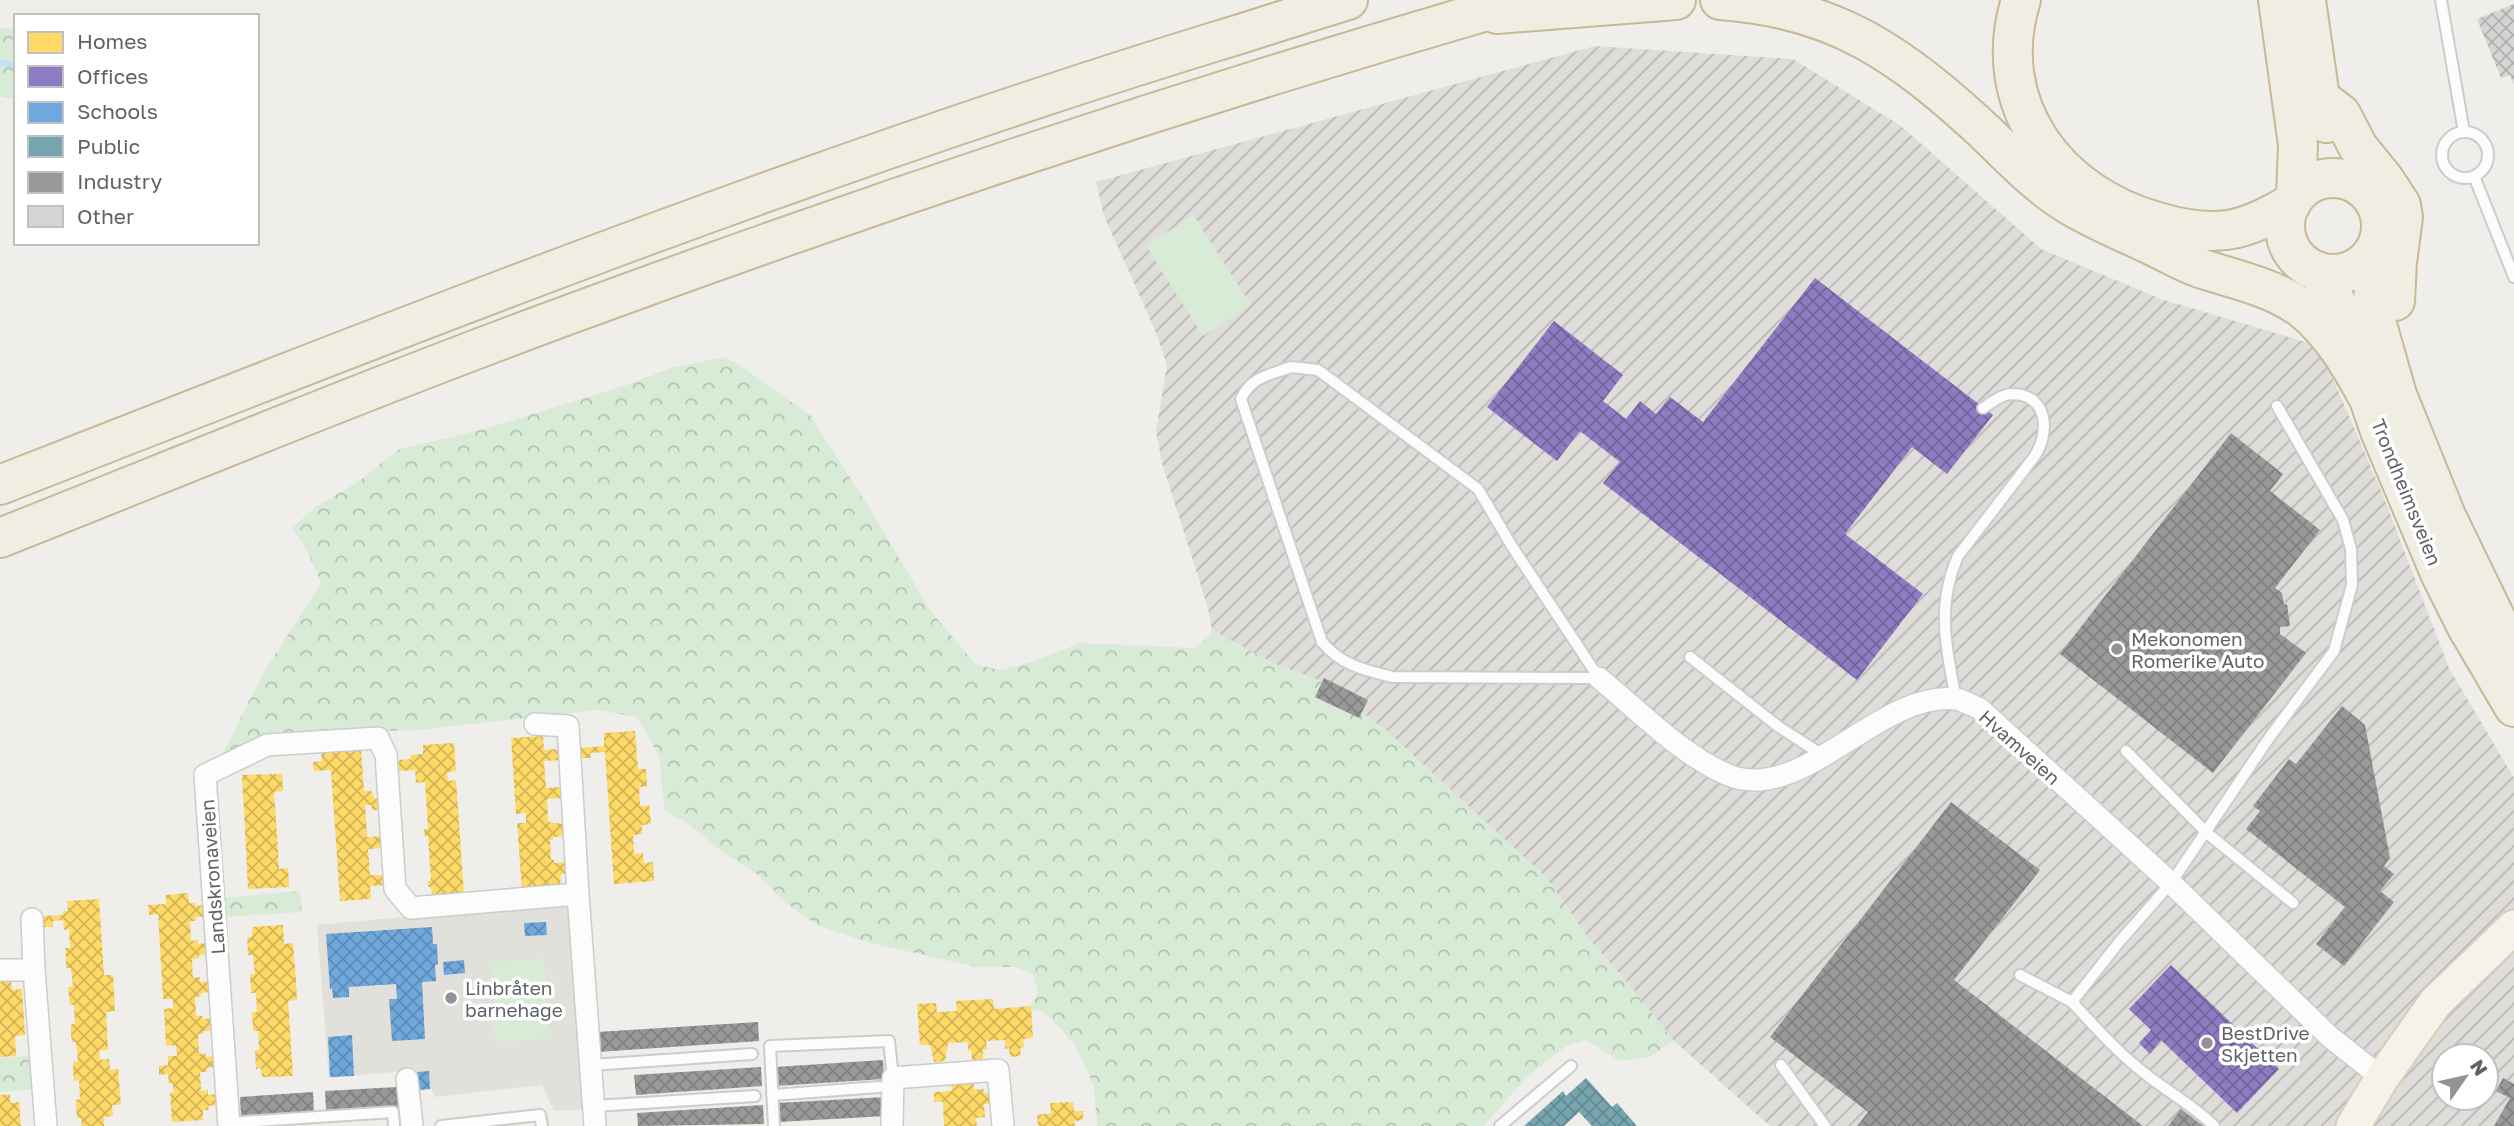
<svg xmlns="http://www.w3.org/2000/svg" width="2514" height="1126" viewBox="0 0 2514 1126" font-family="'Golos Text',sans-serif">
<defs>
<pattern id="industrial-furrows" width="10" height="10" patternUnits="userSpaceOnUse" patternTransform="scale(1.75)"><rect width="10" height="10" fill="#dfddda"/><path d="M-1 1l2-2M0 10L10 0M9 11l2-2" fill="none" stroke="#b8b7b5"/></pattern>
<pattern id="forest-crowns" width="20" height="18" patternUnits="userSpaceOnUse" patternTransform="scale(1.75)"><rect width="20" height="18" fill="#d8ebd6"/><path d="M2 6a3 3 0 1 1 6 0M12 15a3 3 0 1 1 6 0" fill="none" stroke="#b2c2b1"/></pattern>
<pattern id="homes-cross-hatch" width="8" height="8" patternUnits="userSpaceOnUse" patternTransform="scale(1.75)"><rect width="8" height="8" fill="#ffd966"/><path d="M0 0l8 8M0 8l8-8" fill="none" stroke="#d2b458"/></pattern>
<pattern id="offices-cross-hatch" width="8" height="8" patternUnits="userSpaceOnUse" patternTransform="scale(1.75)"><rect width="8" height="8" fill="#8e7cc3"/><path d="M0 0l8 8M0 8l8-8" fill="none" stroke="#72649a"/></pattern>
<pattern id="schools-cross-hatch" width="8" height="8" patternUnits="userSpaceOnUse" patternTransform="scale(1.75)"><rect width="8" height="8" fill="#6fa8dc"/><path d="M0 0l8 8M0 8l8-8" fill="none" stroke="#5e8cb6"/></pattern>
<pattern id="public-cross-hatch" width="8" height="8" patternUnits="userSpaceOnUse" patternTransform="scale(1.75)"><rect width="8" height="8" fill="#76a5af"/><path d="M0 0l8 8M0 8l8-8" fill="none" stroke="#648a92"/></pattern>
<pattern id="industry-cross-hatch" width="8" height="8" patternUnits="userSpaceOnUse" patternTransform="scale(1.75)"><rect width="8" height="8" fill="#999"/><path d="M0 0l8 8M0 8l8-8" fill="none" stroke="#808081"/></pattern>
<pattern id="building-cross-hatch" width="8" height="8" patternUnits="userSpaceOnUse" patternTransform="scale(1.75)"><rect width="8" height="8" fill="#d6d5d3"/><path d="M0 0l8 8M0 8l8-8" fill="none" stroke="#b1b0af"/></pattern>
</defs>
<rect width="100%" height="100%" fill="#efeeea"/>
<path fill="url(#industrial-furrows)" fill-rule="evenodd" d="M1595,46L1793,59L1901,126L2041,249L2161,299L2319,346L2384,498L2449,668L2514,778V1126H1770L1674,1041L1622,976L1588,938L1546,877L1320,681L1275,664L1212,630L1208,608L1162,463L1156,431L1167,365L1155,330L1104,216L1096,182ZM2444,1056H2486V1098H2444Z"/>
<path fill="#e2e0da" d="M561,902L573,916L587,1109L554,1111L542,1085L436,1097L431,1089L418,1090L416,1070L329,1078L317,925Z"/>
<path fill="#d8ebd6" d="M1193,215L1251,305L1203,336L1146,246Z
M544,959L550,1038L495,1042L490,962Z"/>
<path fill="url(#forest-crowns)" d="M0,27L16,30V100L0,96Z
M723,357L738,364L810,415L877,520L929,609L975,664L999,670L1038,660L1080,643L1195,648L1211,634L1212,630L1275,664L1320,681L1386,730L1546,877L1588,938L1622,976L1674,1041L1649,1057L1620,1061L1586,1040L1566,1046L1524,1080L1484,1126H1097L1094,1086L1074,1043L1044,1012L1028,1009L1038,992L1033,974L1016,967H977L871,943L817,925L786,903L758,875L717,848L686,822L665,811L659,756L637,717L598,710L418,730L353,732L217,766C237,727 254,686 278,650C293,627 308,606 321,581L302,541L292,528L317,506L359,481L397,450L488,428L630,384L671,368Z
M300,891L302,912L221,917L219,898Z
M34,1056L36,1089L0,1092V1058Z"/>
<path fill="url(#homes-cross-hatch)" d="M635,731L638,769H646L647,786L639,787L640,806L649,805L651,824L642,825V834L633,835L634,854L643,853L644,863L653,862L654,881L614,884L605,752L590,753L591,758H581V748L604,746V733Z
M543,736L544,750L559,749L560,760L544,761L546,788L562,787L563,798L547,799L548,822L564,824L565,836L553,837V840H550L551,860H554V863L567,862V874H561L560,886L522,890L517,823H526V813L516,814L511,738Z
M454,743L456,771L447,772L448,781L456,780L464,894L432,896L431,887H428V881H431L428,836H425L424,829H428L425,782L416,783L415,770L399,771V760L411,759V755L423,754V745Z
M361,749L364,791H371L375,799H380L381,810H372L371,805H365L367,837L383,836V848L368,849L370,875H385L386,885L370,886L371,899L340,901L331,770L314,771L313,762L322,761L321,752Z
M282,774L283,791L274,792L278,850L279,869L288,868L289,887L248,889L242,775Z
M188,893L189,903H195V906L205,905V917H196V921H190L191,941L198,940V944L207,943L208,954L199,955V958L192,959L193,978L200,977V982L210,981V992L201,993V996L195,997L196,1016H202L203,1019L215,1018L216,1030L203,1031L204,1034H198L199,1054L205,1053L206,1057L215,1056V1067L206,1068L207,1072H200L201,1091L208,1090V1095L217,1094L218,1105L208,1106L209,1110H203V1120L172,1122L170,1093H173V1083L169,1084L168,1074L159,1075V1066L168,1065V1056H177L176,1045L166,1046L164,1009L173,1008V999H163L158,914L149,915L148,905L166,904V895Z
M99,899L104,975H113L115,1011L106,1012L108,1050H99L100,1060L109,1059L110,1070L118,1069L121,1105H112L113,1116L104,1117V1126H82L81,1118H77L76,1108V1100L80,1099L79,1080L74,1081L73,1072V1062H78L76,1042H72L71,1034V1024H75L74,1005H70L68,987L73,986L71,968H66V959L65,948H70L69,929L64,930L63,920L53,921V927H44L43,916L63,915V911H68L67,901Z
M283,925L284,944L293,943L296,980L297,1000L288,1001L293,1076L262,1077L261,1068L256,1069L255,1050H259L258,1031H253L252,1012H257L256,993H251L250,974H255L253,955H248L247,937H252V927Z
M0,981H11L12,990L22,989L25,1035L15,1036L16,1056L0,1057Z
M993,999L994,1009L1031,1006L1033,1038L1023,1039L1024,1047L1020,1048L1021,1056L1010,1057L1009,1048L1005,1049V1040L986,1041L987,1049L983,1050V1059L972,1060L971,1050L968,1051V1042L948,1043L945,1061L934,1062L930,1045H920L917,1004L936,1003L937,1012L957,1011L956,1001Z
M973,1080L974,1090L984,1089V1093L993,1092L994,1104H984L985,1117L976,1118L977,1126H944L943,1102H934V1092L952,1091L951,1082Z
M10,1094V1103L19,1102L21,1126H0V1095Z
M1073,1102L1074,1111H1083V1120L1074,1121L1075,1126H1038L1037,1115L1051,1113L1050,1103Z"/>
<path fill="url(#offices-cross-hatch)" d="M1815,278L1993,415L1947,474L1912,447L1845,534L1923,594L1857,680L1603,483L1620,462L1580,431L1557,461L1487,407L1554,321L1623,375L1603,401L1626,419L1640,401L1656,414L1670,397L1703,422Z
M2171,965L2279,1069L2237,1113L2161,1040L2150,1054L2139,1043L2151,1030L2129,1009Z"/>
<path fill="url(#schools-cross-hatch)" d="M546,922L547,935L525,936L524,923Z
M432,927L433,944H437L438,964L435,965L436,981L422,982L425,1039L392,1041L389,999H397L396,984L349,987V997L333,998L332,988L330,989L326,934Z
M464,960L465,973L444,975L443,962Z
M352,1035L354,1076L330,1077L328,1037Z
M429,1071L430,1089L419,1090L417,1072Z"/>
<path fill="url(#public-cross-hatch)" d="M1586,1078L1612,1107L1617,1103L1637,1126H1592L1579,1112L1564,1126H1524L1563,1091L1566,1096Z"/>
<path fill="url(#industry-cross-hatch)" d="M2231,433L2283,474L2270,491L2320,530L2275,588L2282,593L2284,605L2287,604L2290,626L2280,627V634L2306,653L2213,773L2060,654Z
M1324,678L1368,700L1359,718L1315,697Z
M2342,706L2365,725L2390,858L2384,866L2394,874L2380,891L2394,902L2344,966L2316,944L2345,907L2246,829L2260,811L2253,806L2289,759L2296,764Z
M1951,802L2040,870L1954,980L2143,1126H1857L1868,1112L1770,1037Z
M758,1022L759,1041L598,1052L597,1032Z
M883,1060L884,1079L776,1086L775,1067Z
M761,1067L762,1086L636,1095L634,1075Z
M2503,1078L2514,1084V1126H2494L2510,1098L2496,1091Z
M397,1087L399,1107L326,1111L325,1091Z
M313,1092L314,1112L241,1116L240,1097Z
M886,1097L887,1116L778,1122L777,1103Z
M763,1105L764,1124L638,1126L637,1113Z
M2181,1109L2203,1126H2168Z"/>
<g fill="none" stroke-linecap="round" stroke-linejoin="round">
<path stroke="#bfe0f9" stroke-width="6" d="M0,63L16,65"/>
</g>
<path fill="url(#building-cross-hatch)" d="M2514,4V85L2510,75L2501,78L2477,19Z"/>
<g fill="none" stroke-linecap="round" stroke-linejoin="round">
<g stroke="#cbcccc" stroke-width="14">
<path id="lane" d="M2441,0L2464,132
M2442 155a23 23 0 1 1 46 0a23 23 0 1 1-46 0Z
M2474,176L2514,277
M1291,367L1318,370L1478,489L1513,548L1599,678L1392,677C1364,670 1341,665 1322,642L1241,399C1251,377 1269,375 1291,367Z
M1690,657L1779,727L1824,756
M1956,699C1946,648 1936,605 1958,556L2034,457C2050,434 2049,395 2013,394C2002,394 1992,402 1983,408
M2126,751L2207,833L2293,903
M2020,975L2072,1002
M591,1065L752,1054
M1781,1065L1825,1126
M772,1095L879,1087
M594,1106L755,1096
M241,1122L393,1112L394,1126
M441,1126L540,1115L542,1126
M774,1126L770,1046L889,1041L893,1078
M1500,1126L1571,1066
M2214,1126C2194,1106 2170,1093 2148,1076C2119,1054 2096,1028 2072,1002L2120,941L2171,883L2269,738L2334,651L2352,585L2351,549L2343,520L2277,406"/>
</g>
<g stroke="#cbcccc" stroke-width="24">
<path id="street" d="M1599,678C1638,710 1679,753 1726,774C1800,808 1879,690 1956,699C1963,700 1973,706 1980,709L2171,883L2330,1037L2382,1078
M578,894L595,1126
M32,919L34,970
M0,970H34L46,1126
M407,1079L412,1126
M229,1126L205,775L267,745L378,738L386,755L395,889L411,908L578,894L568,726L535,724
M892,1126L893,1078L998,1070L1003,1126"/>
</g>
<g stroke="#d7ceb8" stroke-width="37">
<path id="primary" d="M2353,1126L2382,1078L2435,1003L2514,927"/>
</g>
<g stroke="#c8b996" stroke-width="42">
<path id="highway" d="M1720,0C1837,8 1901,55 1984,131C2010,156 2037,185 2068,204C2096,221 2124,232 2153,246C2170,254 2188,265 2206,270C2240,281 2275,288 2304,310C2333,334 2351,366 2369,399
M2021,0C1988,105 2058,195 2158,222C2181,229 2203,233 2227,230C2250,227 2271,215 2291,204
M2278,0L2298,145L2296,196
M2306,0L2320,98L2326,123
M1497,14L1676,0
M2320,98L2341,114L2358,147L2384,179L2401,205L2403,217L2397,262L2395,301
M2285 226a48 48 0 1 1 96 0a48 48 0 1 1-96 0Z
M2373,252L2374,314L2397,395L2446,516L2495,617L2514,651
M2318,271L2350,326L2360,353L2369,399L2380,431L2440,573L2467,627L2514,707
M0,485C402,327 804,168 1217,41C1261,28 1304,13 1348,0
M0,538C199,459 397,377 598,304C903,192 1212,90 1524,0"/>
</g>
<use href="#lane" stroke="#fdfcfc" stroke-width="10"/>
<use href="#street" stroke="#fdfcfc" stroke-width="21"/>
<use href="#primary" stroke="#f4f2e9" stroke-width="33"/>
<use href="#highway" stroke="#f0ede3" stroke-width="38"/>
</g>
<g fill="#919496" stroke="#fff" stroke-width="2.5">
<circle cx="2117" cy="649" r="7"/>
<circle cx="451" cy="998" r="7"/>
<circle cx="2207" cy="1043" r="7"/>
</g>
<g text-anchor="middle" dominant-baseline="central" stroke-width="7" stroke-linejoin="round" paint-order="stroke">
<g font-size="19" fill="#5f6368" stroke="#fff">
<text transform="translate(2407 492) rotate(68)">Trondheimsveien</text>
<text transform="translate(2020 747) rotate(42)">Hvamveien</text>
<text transform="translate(212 877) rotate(-94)">Landskronaveien</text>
</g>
<g font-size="19" fill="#5f6368" stroke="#fff" text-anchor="start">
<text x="2131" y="638">Mekonomen<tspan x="2131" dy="22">Romerike Auto</tspan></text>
<text x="465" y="987">Linbråten<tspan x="465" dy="22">barnehage</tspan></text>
<text x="2221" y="1032">BestDrive<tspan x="2221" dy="22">Skjetten</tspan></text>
</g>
</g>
<rect x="14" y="14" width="245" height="231" fill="#ffffff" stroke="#bfc1c3" stroke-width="2"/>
<rect x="28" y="32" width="35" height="21" fill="#ffd966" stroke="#bfc1c3" stroke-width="2"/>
<text x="77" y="49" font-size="21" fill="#5f6368">Homes</text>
<rect x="28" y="66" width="35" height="21" fill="#8e7cc3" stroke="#bfc1c3" stroke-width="2"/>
<text x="77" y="84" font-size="21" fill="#5f6368">Offices</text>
<rect x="28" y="102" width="35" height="21" fill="#6fa8dc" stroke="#bfc1c3" stroke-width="2"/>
<text x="77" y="119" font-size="21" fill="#5f6368">Schools</text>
<rect x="28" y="136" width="35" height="21" fill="#76a5af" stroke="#bfc1c3" stroke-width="2"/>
<text x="77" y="154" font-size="21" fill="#5f6368">Public</text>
<rect x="28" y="172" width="35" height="21" fill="#999999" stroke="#bfc1c3" stroke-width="2"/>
<text x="77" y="189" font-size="21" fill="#5f6368">Industry</text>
<rect x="28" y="206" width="35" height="21" fill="#d6d5d3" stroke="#bfc1c3" stroke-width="2"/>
<text x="77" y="224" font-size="21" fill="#5f6368">Other</text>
<g transform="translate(2465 1077) rotate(56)"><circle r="33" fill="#ffffff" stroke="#bfc1c3" stroke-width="2"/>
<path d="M0-5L12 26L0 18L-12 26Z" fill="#919496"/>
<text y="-10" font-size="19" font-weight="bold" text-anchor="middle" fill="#5f6368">N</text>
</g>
</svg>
